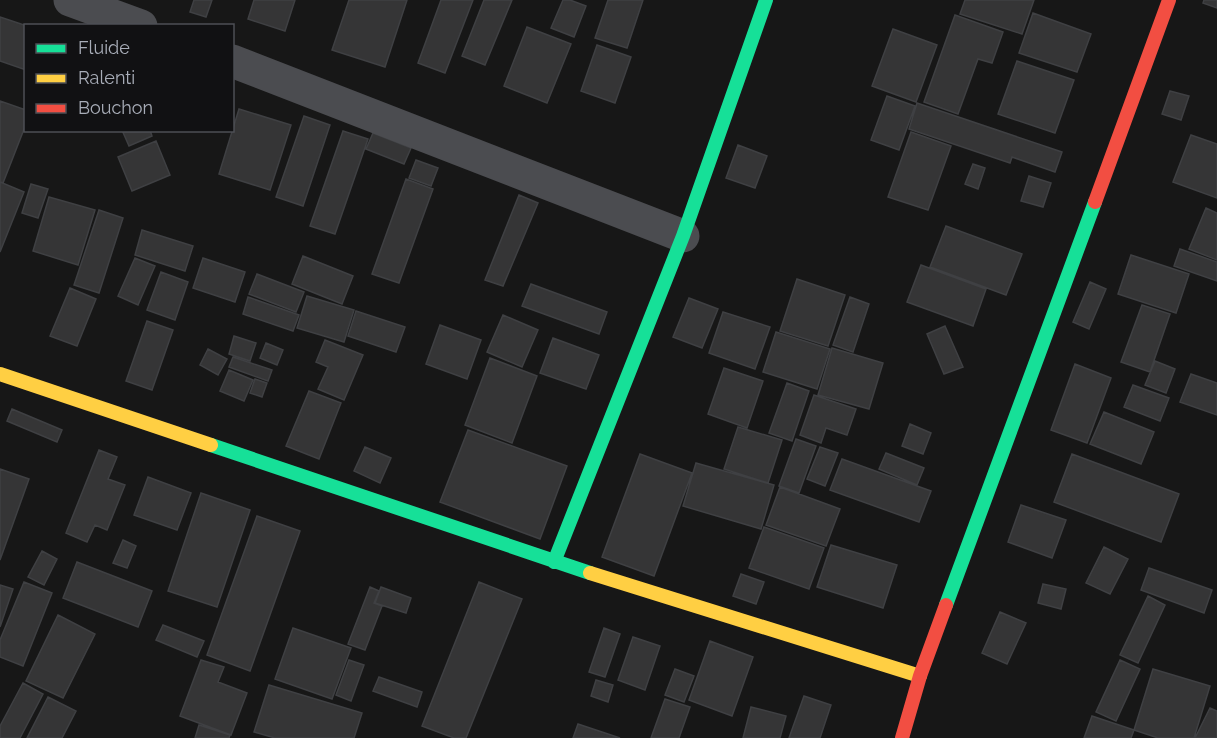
<svg xmlns="http://www.w3.org/2000/svg" width="1217" height="738" viewBox="0 0 1217 738" font-family="Raleway,sans-serif">
<rect width="100%" height="100%" fill="#171717"/>
<path fill="#353536" stroke="#3f4043" stroke-width="1.5" d="M194,0H212L206,17L190,12Z
M254,0H295L285,31L248,19Z
M349,0H407L385,67L332,50Z
M441,0H473L445,73L418,63Z
M484,0H512L485,65L462,56Z
M563,0H570L586,6L574,37L551,28Z
M608,0H643L627,48L595,38Z
M965,0H1034L1022,34L960,14Z
M1204,0H1217V8L1203,3Z
M1033,13L1091,34L1077,72L1019,53Z
M955,15L1003,32L992,63L978,59L958,114L924,102Z
M0,17L27,26H26V70L0,61Z
M527,27L571,44L547,103L504,86Z
M893,29L937,45L916,102L872,86Z
M597,45L631,57L615,103L581,91Z
M1017,61L1074,80L1055,133L998,114Z
M1170,91L1189,96L1181,120L1162,114Z
M887,96L915,106L899,150L871,140Z
M0,101L26,110V124L3,183L0,182Z
M917,103L1062,152L1055,172L1012,157L1010,163L909,129Z
M239,109L291,125L270,190L219,174Z
M304,116L330,125L303,206L276,197Z
M122,130H150L152,136L129,146Z
M343,131L368,139L335,234L310,226Z
M911,132L951,146L928,210L888,197Z
M373,133L411,148L404,164L366,149Z
M1191,135L1217,144V198L1173,182Z
M156,141L170,175L132,191L118,157Z
M738,145L767,156L755,188L726,178Z
M416,160L438,168L431,186L409,178Z
M973,164L985,168L978,189L965,184Z
M1029,176L1051,183L1043,207L1021,201Z
M406,179L433,189L399,283L372,274Z
M0,182L24,192L0,252Z
M31,184L48,189L38,218L22,213Z
M519,195L538,203L503,286L485,280Z
M49,197L95,210L78,265L33,251Z
M1206,208L1217,213V260L1189,249Z
M99,210L123,218L99,293L74,285Z
M946,226L1022,254L1006,295L930,267Z
M142,230L193,246L185,271L135,255Z
M1180,249L1217,262V281L1174,266Z
M1131,255L1189,274L1176,313L1118,294Z
M303,256L353,276L342,304L292,284Z
M135,258L155,266L138,305L118,296Z
M203,258L245,272L235,302L193,288Z
M921,265L986,289L973,326L907,302Z
M161,272L188,282L175,320L147,310Z
M257,274L304,292L296,312L249,294Z
M797,279L845,295L828,346L780,331Z
M1090,282L1106,289L1089,329L1073,322Z
M531,284L607,312L599,334L522,306Z
M70,288L96,299L77,346L50,336Z
M307,296L354,310L344,342L297,328Z
M248,297L299,315L293,331L243,314Z
M850,297L869,304L853,352L833,345Z
M689,298L718,309L702,348L673,337Z
M1142,305L1170,314L1150,372L1121,362Z
M356,311L405,327L396,352L348,336Z
M723,312L770,327L755,369L709,353Z
M503,315L538,330L522,367L487,352Z
M147,321L173,330L152,390L126,381Z
M440,325L481,340L467,379L426,364Z
M945,326L963,367L944,374L927,334Z
M776,332L830,349L817,389L763,372Z
M234,336L256,343L250,361L229,354Z
M553,338L599,355L586,389L540,373Z
M325,340L363,355L344,400L318,389L328,367L316,362Z
M266,343L283,350L277,365L260,358Z
M832,348L883,363L869,409L818,395Z
M208,349L227,359L218,375L200,365Z
M233,357L272,370L268,381L229,367Z
M490,358L537,376L512,443L465,425Z
M1155,361L1175,369L1166,393L1145,385Z
M1075,364L1111,378L1087,443L1051,430Z
M724,368L763,381L747,428L708,414Z
M229,370L253,380L244,401L220,391Z
M1191,374L1217,383V415L1180,402Z
M255,379L267,383L262,397L250,393Z
M787,383L809,391L792,441L769,433Z
M1133,385L1169,398L1160,421L1124,407Z
M309,391L341,403L319,459L286,446Z
M814,395L856,409L847,435L826,428L821,443L800,435Z
M12,409L62,430L57,442L7,421Z
M1104,412L1154,432L1141,464L1090,444Z
M910,424L931,433L923,454L902,446Z
M738,427L782,440L768,483L724,469Z
M468,430L567,466L540,539L440,502Z
M796,439L816,446L799,493L779,486Z
M365,447L391,458L380,483L354,471Z
M820,447L838,453L825,486L807,479Z
M99,450L117,457L108,479L125,485L107,530L95,525L87,542L66,533Z
M886,453L924,468L917,485L879,469Z
M640,454L692,473L654,576L602,557Z
M1072,454L1179,494L1161,542L1054,502Z
M842,459L931,491L919,522L830,490Z
M696,463L774,485L761,529L683,506Z
M0,469L29,479L0,560Z
M148,477L191,493L177,530L134,515Z
M780,487L840,509L826,546L766,525Z
M201,493L250,510L217,607L168,591Z
M1021,505L1066,520L1052,558L1008,542Z
M257,516L300,531L250,671L207,655Z
M764,527L824,548L809,589L749,568Z
M123,540L136,546L127,568L113,563Z
M831,545L897,565L883,608L817,587Z
M1104,547L1128,559L1110,594L1086,583Z
M42,551L57,559L44,585L28,577Z
M77,562L152,591L138,627L63,598Z
M1149,568L1212,590L1204,613L1141,590Z
M741,574L764,582L756,604L733,596Z
M24,582L52,593L23,666L0,657V640Z
M479,582L522,599L466,738H454L422,726Z
M1043,584L1066,589L1061,609L1038,603Z
M0,585L13,589L0,627Z
M370,587L379,591L374,603L382,606L365,650L348,644Z
M381,587L411,598L406,613L375,603Z
M1148,596L1165,605L1138,663L1120,655Z
M1000,612L1026,623L1007,664L982,653Z
M58,615L95,634L63,698L26,681Z
M163,625L204,641L197,657L156,640Z
M293,628L351,648L332,699L275,679Z
M604,628L620,634L605,677L589,672Z
M633,637L660,646L645,690L618,680Z
M710,641L753,657L732,716L689,700Z
M201,660L224,667L218,682L247,693L231,735L180,716Z
M349,660L364,665L351,701L336,695Z
M1120,660L1140,669L1116,721L1096,712Z
M675,669L694,676L684,702L665,695Z
M1153,669L1210,686L1194,738H1158L1134,730Z
M379,677L422,692L417,707L373,691Z
M596,680L613,685L608,702L591,696Z
M23,683L43,694L20,738H0V726Z
M269,685L362,713L354,738H275L254,732Z
M804,696L831,705L820,738H789Z
M48,697L76,711L62,738H27Z
M665,699L690,707L679,738H651Z
M751,707L786,716L780,738H743Z
M1210,708L1217,711V738H1195Z
M1092,716L1134,730L1131,738H1084Z
M578,724L620,738H573Z
M199,725L230,735L229,738H195Z"/>
<g fill="none" stroke-linecap="round" stroke-linejoin="round">
<path stroke="#4b4c50" stroke-width="33" d="M70,0L141,26
M232,61L683,236"/>
<path stroke="#16e098" stroke-width="14" d="M211,445L590,573
M554,562L683,236L766,0
M946,605L1095,202"/>
<path stroke="#ffcf43" stroke-width="14" d="M0,374L211,445
M590,573L920,676"/>
<path stroke="#f24e42" stroke-width="14" d="M1095,202L1169,0
M902,738L920,676L946,605"/>
</g>
<rect x="24" y="24" width="210" height="108" fill="#111113" stroke="#4d4f55" stroke-width="1.5"/>
<rect x="36" y="44" width="30" height="9" fill="#16e098" stroke="#4d4f55" stroke-width="1.5"/>
<text x="78" y="54" font-size="18" fill="#a8adb8">Fluide</text>
<rect x="36" y="74" width="30" height="9" fill="#ffcf43" stroke="#4d4f55" stroke-width="1.5"/>
<text x="78" y="84" font-size="18" fill="#a8adb8">Ralenti</text>
<rect x="36" y="104" width="30" height="9" fill="#f24e42" stroke="#4d4f55" stroke-width="1.5"/>
<text x="78" y="114" font-size="18" fill="#a8adb8">Bouchon</text>
</svg>
